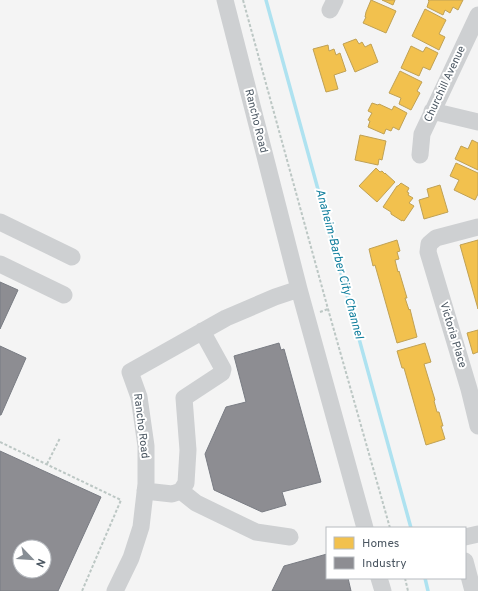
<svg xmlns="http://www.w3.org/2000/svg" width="478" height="591" viewBox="0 0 478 591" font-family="Overpass,sans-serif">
<rect width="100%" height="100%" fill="#f4f4f4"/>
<path fill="#f2c14e" stroke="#c0a154" d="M371,0L396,11L386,33L363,23L366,17H365L366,12Z
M382,0H395L393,5Z
M428,0H463L458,10L453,7L450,13L445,10L443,15L427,7L429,1Z
M425,9L446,20L439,34L445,37L439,50L412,36Z
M356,39L359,44L362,42L365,47L371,44L378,62L355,72L343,44Z
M328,45L329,51L334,49L336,55L340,53L346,71L334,75L338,89L326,92L313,49Z
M411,46L423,52L426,47L438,53L430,70L423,67L419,76L401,68Z
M400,71L422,82L417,91L420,93L411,110L399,104L401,98L389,93Z
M372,103L378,105L379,104L392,110L394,106L407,113L399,130L393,127L391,131L386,129L384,134L368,127L370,121L368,120L372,113L368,111Z
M360,135L386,141L382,160L379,159L378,165L355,160Z
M472,140L478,143V170L455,159L461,146L468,149Z
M456,163L478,173V194L475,200L454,190L459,180L450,176Z
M376,168L380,172L382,171L385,174V173L395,182L377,202L359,186Z
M401,183L409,188L407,192L409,193L408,195L413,198L409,203L414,206L404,221L402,220V221L391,214V212L383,207L397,186H398Z
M440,185L448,212L424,219L419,200L429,197L427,189Z
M397,240L400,251L397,252L399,259L395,260L398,272L399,271L407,298H405L409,310L410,309L417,337L397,343L375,265L373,266L369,249Z
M478,240V309L460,245Z
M478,330V352L473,354L467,333Z
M425,343L431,362L424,364L435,400L434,401L437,412H439L443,426H441L445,439L426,445L404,368H402L397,351Z"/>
<path fill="#8d8d92" stroke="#797c83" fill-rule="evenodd" d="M0,282L18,290L0,329Z
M279,343L281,350L284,349L321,482L282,492L286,505L262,512L214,490L205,454L226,407L246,402L234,356Z
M0,346L26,358L1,415H0Z
M0,451L101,497L58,591H0ZM20,547H44V571H20Z
M327,554V578H348L351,591H272L284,566Z"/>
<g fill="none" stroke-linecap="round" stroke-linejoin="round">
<path stroke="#aee2f0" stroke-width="3.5" d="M266,0L411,528
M425,578L428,591"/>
<path stroke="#bcc7c4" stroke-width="2" stroke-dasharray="3 2" stroke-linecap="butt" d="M243,0L328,309L390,528
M320,312L328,309
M0,442L121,500L82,591
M47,464L60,438
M405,578L408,591"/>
<path stroke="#ced0d2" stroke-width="17" d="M225,0L299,289L365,528
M330,10L335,0
M432,111L478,122
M420,155L422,134L478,15
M0,222L72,257
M478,227L436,238L429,244L428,252L469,389L478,426
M0,264L64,295
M145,491L172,494L181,491L186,483L188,450L184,398L222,373L223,369L202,331
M181,491L196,503L256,532L290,537
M465,537L478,534
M465,561L473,591
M379,578L383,591
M115,591L131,558L141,527L146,484V446L139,397L130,372L226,318L275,297L299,289"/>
</g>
<g text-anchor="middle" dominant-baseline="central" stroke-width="4" stroke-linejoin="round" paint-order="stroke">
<g font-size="11" fill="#4a5661" stroke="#fff">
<text transform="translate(445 84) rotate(-65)">Churchill Avenue</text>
<text transform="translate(256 121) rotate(76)">Rancho Road</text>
<text transform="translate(453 335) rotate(73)">Victoria Place</text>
<text transform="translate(141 426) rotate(83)">Rancho Road</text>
</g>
<g font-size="12" font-style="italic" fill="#0c7c9b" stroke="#fff">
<text transform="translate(339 264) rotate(75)">Anaheim-Barber City Channel</text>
</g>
</g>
<rect x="326" y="527" width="140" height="52" fill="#ffffff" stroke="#b7bbc0"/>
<rect x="334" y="537" width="20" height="12" fill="#f2c14e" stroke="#b7bbc0"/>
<text x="362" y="547" font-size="12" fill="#4a5661">Homes</text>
<rect x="334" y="557" width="20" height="12" fill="#8d8d92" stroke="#b7bbc0"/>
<text x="362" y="567" font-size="12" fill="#4a5661">Industry</text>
<g transform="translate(32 559) rotate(115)"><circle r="19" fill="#ffffff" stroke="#b7bbc0"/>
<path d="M0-3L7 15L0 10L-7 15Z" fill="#868d94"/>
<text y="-6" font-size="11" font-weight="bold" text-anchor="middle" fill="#4a5661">N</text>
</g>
</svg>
